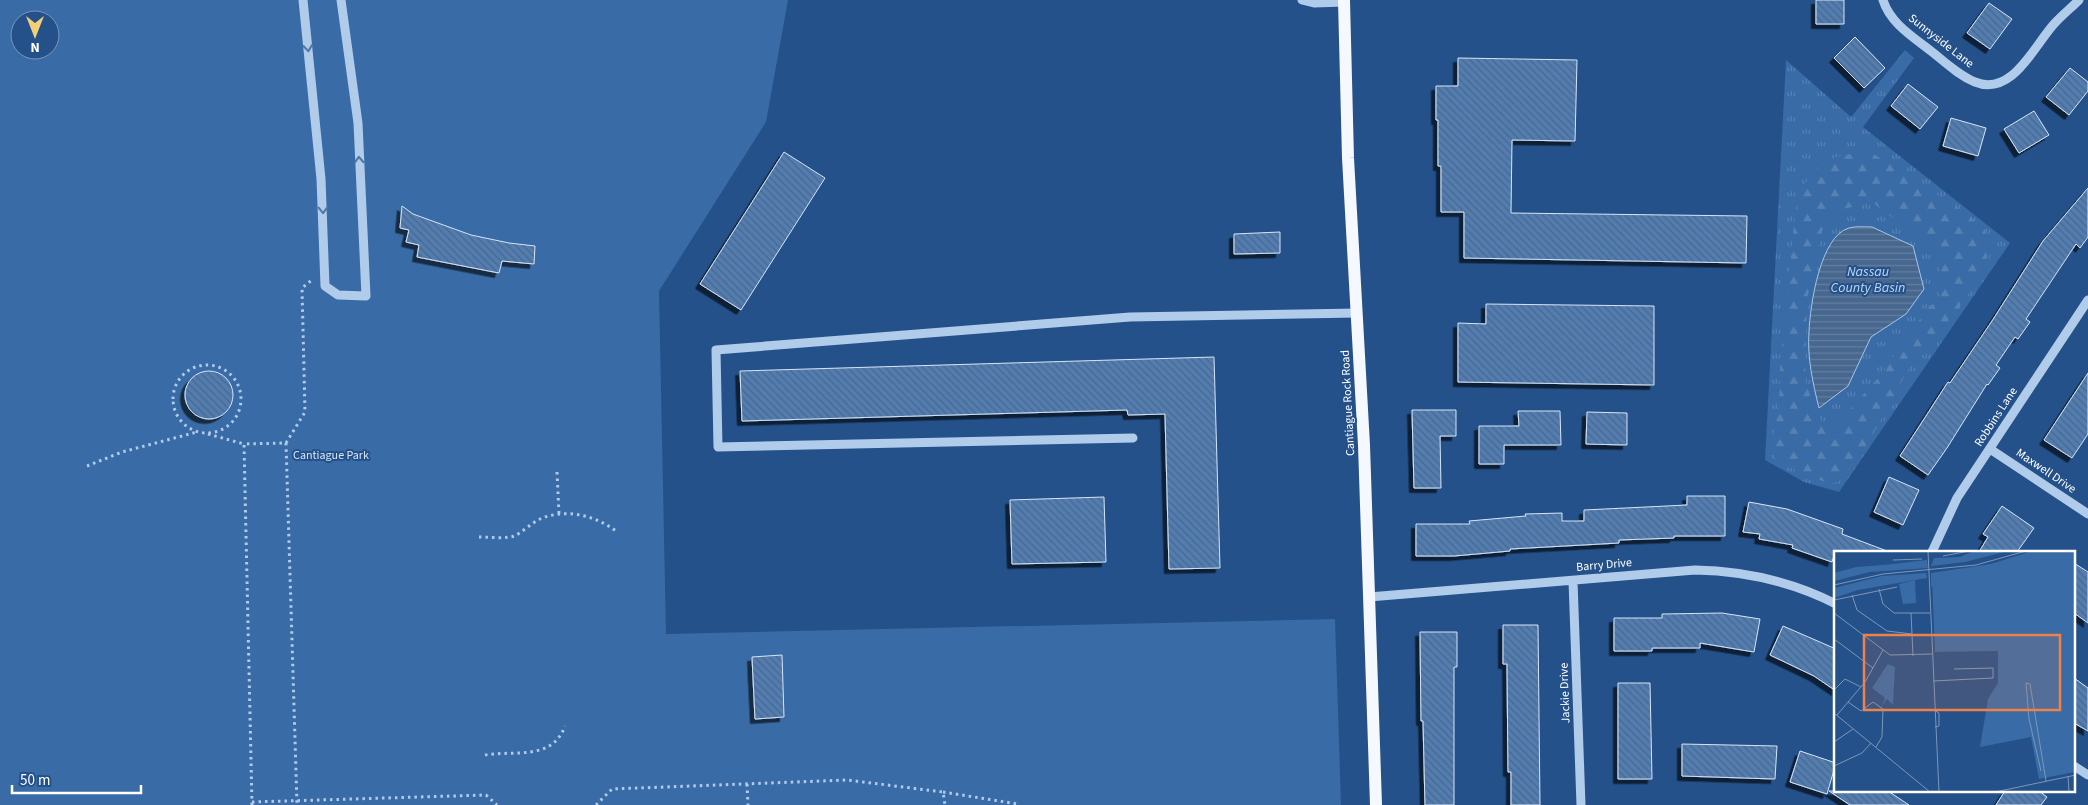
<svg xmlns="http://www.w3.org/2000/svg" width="2088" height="805" viewBox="0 0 2088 805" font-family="'Source Sans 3',sans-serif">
<defs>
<pattern id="grass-tufts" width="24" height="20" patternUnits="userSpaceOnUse" patternTransform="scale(1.25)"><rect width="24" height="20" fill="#396ba6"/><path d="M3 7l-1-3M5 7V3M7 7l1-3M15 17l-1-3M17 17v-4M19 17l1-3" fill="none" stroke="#5781b3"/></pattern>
<pattern id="forest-firs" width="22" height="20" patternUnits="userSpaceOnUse" patternTransform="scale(1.25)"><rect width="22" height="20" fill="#396ba6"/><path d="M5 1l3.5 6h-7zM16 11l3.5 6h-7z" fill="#5781b3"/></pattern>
<pattern id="water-rules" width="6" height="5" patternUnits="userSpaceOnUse" patternTransform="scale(1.25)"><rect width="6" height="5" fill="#48678f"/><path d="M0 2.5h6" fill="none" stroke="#637ea0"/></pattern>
<pattern id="building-back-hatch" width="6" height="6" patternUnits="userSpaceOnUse" patternTransform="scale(1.25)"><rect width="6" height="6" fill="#517db2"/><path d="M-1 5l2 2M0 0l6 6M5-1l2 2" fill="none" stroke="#4f6784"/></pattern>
<filter id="shadow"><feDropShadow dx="-4.5" dy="4.5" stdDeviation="0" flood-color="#0009"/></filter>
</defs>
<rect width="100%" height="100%" fill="#245189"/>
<path fill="url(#grass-tufts)" d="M1905,50L1914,58L1863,127L2010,243L1839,492L1804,482L1765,460L1786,60L1851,117Z"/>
<path fill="url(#forest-firs)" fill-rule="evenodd" d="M1872,153L1966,213L1985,230L1986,258L1975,285L1944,327L1916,355L1849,478L1830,484L1781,464L1772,453V440L1779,408L1780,369L1795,214C1800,186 1810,169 1837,157C1847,153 1862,154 1872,153ZM1872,202L1895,220L1940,249L1939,296L1907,335L1880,376L1831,430L1816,415L1805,379L1807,300L1817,251L1827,213Z"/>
<path fill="#396ba6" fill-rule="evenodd" d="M0,0H788L766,122L659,291L666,634L1335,619L1341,805H0ZM20,20H50V50H20Z"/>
<path fill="url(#water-rules)" stroke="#a5c6ea" d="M1872,227L1913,246L1924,289L1906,314L1871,337L1848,386L1819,408C1813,384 1807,357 1809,332C1810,306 1820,236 1849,228C1855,226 1864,227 1872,227Z"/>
<path fill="url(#building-back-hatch)" stroke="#d5e5f7" filter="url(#shadow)" d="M1816,0H1844V24H1816Z
M1989,3L2012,19L1990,49L1967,33Z
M1855,37L1885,68L1864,88L1834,58Z
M1458,58L1577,60L1575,141L1512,140L1511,213L1747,216L1746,263L1464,258V212H1441V166H1438V120H1436V86H1458Z
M2070,68L2088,82V91L2069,115L2046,97Z
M1908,84L1938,107L1920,129L1891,106Z
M2034,111L2049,135L2019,153L2004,129Z
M1951,118L1986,128L1978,156L1943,146Z
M784,152L825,178L741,310L700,284Z
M2088,188V237L2080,248L2076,244L2026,319L2030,322L2018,339L2015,337L1996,365L2000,368L1988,385L1987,384L1947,448L1928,475L1900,456L1948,382L1950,383L1992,321L2043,241Z
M402,206L413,214L471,235L509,243L535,246L534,264L502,261L499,273L417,257L419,245L406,242L409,230L400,228Z
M1280,232V253L1234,254V234Z
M1486,304L1654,306V385L1458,382V323L1486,324Z
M1214,357L1220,568L1169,569L1165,414L1128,415L1127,410L742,421L740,371Z
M185 395a24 24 0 1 1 48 0a24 24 0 1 1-48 0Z
M2088,373V434L2072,458L2044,440Z
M1412,410H1456V436H1440L1441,488H1414Z
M1518,411H1560L1561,445H1504V464H1479V426H1519Z
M1587,412L1627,413V445L1586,444Z
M1889,477L1919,490L1903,525L1874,512Z
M1687,496H1725V536H1674V538L1619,540V543L1510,549V551L1454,556H1416V524H1470L1469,521L1526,516L1525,514L1562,513V521H1584V510L1687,505Z
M1104,497L1106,562L1012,564L1010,500Z
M1749,502L1787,509L1843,529L1842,534L1887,551V552H1835L1832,562L1792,548L1793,545L1759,539L1760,534L1743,532Z
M2002,506L2034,528L2017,552H1979L1988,537L1983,534Z
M2074,563L2088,572V623L2074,613Z
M1722,613L1760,619L1754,652L1700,643V648H1652V651H1614V618H1662V614Z
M1503,625H1538L1540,805H1511V772H1508L1507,664H1503Z
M1783,626L1836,649V691L1814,676L1770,655Z
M1420,632H1457V667H1454V805H1425L1423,721H1421Z
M782,655L784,717L755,719L752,657Z
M2074,678L2088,688V731L2074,723Z
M1618,683H1650L1652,779H1618Z
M1682,744L1777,746L1775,779L1682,776Z
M1800,751L1836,763L1827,794L1790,782Z
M1829,791H1888L1909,805H1850Z
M2005,791H2039L2047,797L2041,805H1996Z"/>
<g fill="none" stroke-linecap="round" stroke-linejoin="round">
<path stroke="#b1cbea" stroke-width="3" stroke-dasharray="2.5 4" stroke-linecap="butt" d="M173 399a34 34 0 1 1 68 0a34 34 0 1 1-68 0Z
M208,434L244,444
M286,443L305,412L302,288L313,279
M87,466L122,452L197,432
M557,472L559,514
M479,537C488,537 507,539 514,536C522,533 531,523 540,519C566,508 594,515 616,531
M485,755C516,750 552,761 565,726
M747,784L748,805
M943,792L1018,804
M252,802L486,795L497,805
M252,805L244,444L286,443L297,805
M596,805L612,789L847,780L943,792L945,805"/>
<path stroke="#b1cbea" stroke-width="9" d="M303,0L321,179L325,286L338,295L366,296L358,123L341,0
M1302,0L1314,3L1344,2
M1883,0C1890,23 1913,37 1931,51C1945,62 1958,75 1975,82C2012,97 2034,46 2054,24C2062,15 2071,8 2079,0
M1133,438L718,447L716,350L1130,317L1357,313
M1990,449L2088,514
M1932,552L1957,498L2088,300
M1573,581L1581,805
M1369,597L1695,570C1745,571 1791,581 1836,604
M2074,766L2088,775"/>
<path stroke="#f5f8fe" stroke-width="12" d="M1344,0L1348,158L1364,445L1376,805"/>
</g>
<defs><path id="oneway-chevron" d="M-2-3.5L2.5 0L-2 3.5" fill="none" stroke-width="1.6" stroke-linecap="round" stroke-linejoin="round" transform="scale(1.25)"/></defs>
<g stroke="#4e76a6">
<use href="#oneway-chevron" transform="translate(308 48) rotate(84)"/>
<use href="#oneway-chevron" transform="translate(359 160) rotate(-93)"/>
<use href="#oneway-chevron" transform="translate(323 210) rotate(88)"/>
</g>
<g text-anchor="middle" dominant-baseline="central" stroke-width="4" stroke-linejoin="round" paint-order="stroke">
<g font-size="12" fill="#fff" stroke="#245189">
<text transform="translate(1941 41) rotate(38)">Sunnyside Lane</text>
<text transform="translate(1348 403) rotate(-93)">Cantiague Rock Road</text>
<text transform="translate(1996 417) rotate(-57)">Robbins Lane</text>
<text transform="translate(2046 471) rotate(34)">Maxwell Drive</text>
<text transform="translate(1604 565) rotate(-5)">Barry Drive</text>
<text transform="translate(1565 693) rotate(-92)">Jackie Drive</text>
</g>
<g font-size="12" fill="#d5e5f7" stroke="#245189">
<text x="331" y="455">Cantiague Park</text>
</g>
<g font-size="14" font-style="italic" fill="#bdd5f1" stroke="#245189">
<text x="1868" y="272">Nassau<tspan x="1868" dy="16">County Basin</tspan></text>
</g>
</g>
<g transform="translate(1834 551)">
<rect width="241" height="241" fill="#245189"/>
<path d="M93,9L94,17L36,21L0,30V24L25,17ZM54,113L61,116L59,154L53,148L48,155L51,147L38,137Z" fill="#396ba6"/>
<path d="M140,0H174L131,11L97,15L100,7L126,6ZM198,0H210L100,38L97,35V22L157,13ZM93,11V16L23,20L0,28V22L22,16ZM92,22L93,27L24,39L0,47V37L48,25ZM53,114L60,118L57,141L51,145L40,135ZM54,119L57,131L55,139L51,140L44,136V132Z" fill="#396ba6" fill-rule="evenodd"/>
<path d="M204,0H241V221L205,228L197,186L146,196L154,148L164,132V100L101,101L98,25L143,20ZM81,29L82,52L69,53L65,33Z" fill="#396ba6"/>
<path fill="none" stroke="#7c97b8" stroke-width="1" d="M94,0L105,241M109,5L135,0M59,9L88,8M0,34L49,23L142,14L192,0M45,38L49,53L60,62H96M18,44L23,59L53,80L78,83M0,49L63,36M0,62L56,104L98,103M77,62L79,105M0,88L39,117M99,130L159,127V117L120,118M192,132L196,133L212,230M192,132L195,168L207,220M0,139L11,128L27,136M14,151L27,160L39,151L49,158L48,186L42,196M100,159L105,162V175L101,176M0,162L96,241M3,164L31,131L49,99M0,191L19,178M0,215L28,202L37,192M234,225L235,241M161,241L242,224"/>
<path fill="#ee8249" fill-opacity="0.15" stroke="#ee8249" stroke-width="2.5" d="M30,84H226V159H30Z"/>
<rect width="241" height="241" fill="none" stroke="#fff" stroke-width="2.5"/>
</g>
<g transform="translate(35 35) rotate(180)"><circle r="24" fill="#245189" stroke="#7c97b8"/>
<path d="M0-4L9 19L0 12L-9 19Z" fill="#f4cf75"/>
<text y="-8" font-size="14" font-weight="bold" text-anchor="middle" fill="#ffffff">N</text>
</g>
<path d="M12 785v8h129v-8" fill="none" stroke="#ffffff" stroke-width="2.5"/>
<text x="20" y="785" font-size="15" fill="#ffffff" stroke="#245189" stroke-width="4" paint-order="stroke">50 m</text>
</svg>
